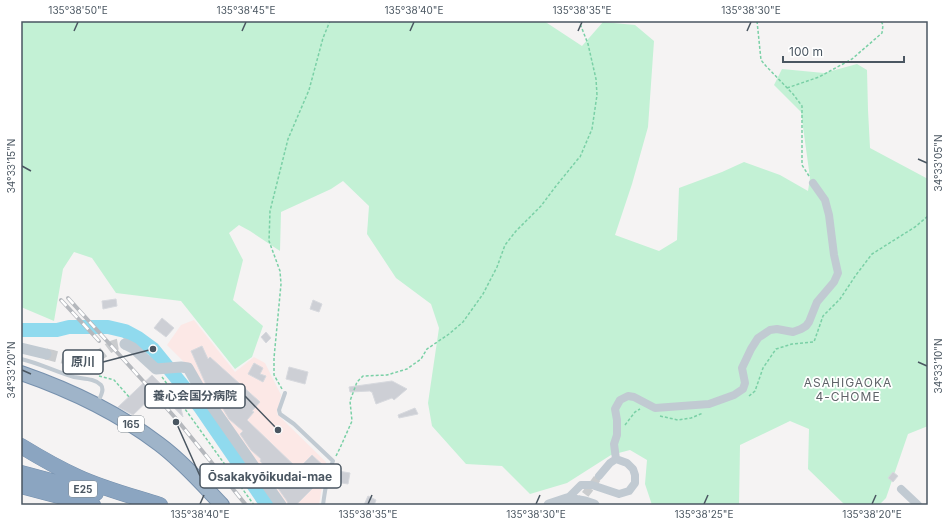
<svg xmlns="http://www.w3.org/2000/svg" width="949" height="526" viewBox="0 0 949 526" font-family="Inter,'Noto Sans JP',sans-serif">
<rect width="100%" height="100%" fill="#f5f3f3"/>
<path fill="#fce8e6" d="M194,320L235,372L254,357L265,363L281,395L277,414L326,462L319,505H286L192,370L167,345L181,325Z"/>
<path fill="#c3f1d5" d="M21,21H544L582,46L603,22L635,25L654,41L648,127L632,184L615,235L659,251L677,240L679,188L722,172L744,162L780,175L808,191L810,178L801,112L774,85L782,69L824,73L857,64L867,70L868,110L870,148L928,179V426L908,434L886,498L879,505H845L808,469L809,429L790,421L740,445L739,505H652L645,484L647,460L630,450L611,455L567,483L530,494L502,466L466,464L432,426L428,403L439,328L431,304L396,278L367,234L369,206L343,181L331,189L281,212L280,251L250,231L239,225L229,233L243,260L233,300L263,326L252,357L235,369L181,301L116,293L92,258L74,252L63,269L54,321L21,307Z"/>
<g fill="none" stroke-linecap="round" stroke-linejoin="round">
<path stroke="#90daee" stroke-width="14" d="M21,330H57L69,327H108L125,331L138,338L153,349L200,407L267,505"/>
</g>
<path fill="#cdcfd5" stroke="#d7d9de" d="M116,299L117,306L103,309L102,301Z
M313,300L322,304L319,312L310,309Z
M162,318L174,328L166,337L154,328Z
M266,332L271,338L266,343L261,337Z
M202,346L208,359L210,357L260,402L252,411L254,412L247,420L298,469L312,455L326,468L317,478L320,481L296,505H288L287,501L272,480L274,478L267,472L269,470L260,461L261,459L251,450L240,434L243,431L229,419L223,409L225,406L213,395L207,387L191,351Z
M254,363L263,368L260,374L266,376L263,382L248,374Z
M289,367L308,372L305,384L286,379Z
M152,375L180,404L183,417L158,391L133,415L118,407Z
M392,381L407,389L394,400L392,398L376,404L372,392H371L370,391L350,392L349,387Z
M415,408L418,414L399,418L398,415Z
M338,471L350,473L348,484L336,482Z
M893,472L898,476L893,482L888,478Z
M368,496L376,500L374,505H364Z"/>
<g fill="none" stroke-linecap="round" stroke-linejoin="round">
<path stroke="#caccce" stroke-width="8" stroke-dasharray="8 4" stroke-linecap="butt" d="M578,504L599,476"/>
<path stroke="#caccce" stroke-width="11" stroke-dasharray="11 5.5" stroke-linecap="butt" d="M46,354C60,357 78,364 92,359C106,354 109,342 125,344"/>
<g stroke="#7690ad" stroke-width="16">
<path id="trunk" d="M21,373C70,390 117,412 159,444C182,461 202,484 222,505"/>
</g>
<g stroke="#7690ad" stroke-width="16">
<path id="motorway" d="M21,446C39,457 58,468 78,477C104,489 132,496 160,505
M21,473L96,493
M21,486L93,505"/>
</g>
<path stroke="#7ad0a6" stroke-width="1.5" stroke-dasharray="3 2" stroke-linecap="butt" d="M757,21L761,60L766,66L793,94L802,106V165L809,176
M787,88L819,77L852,59L882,33L883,25L881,21
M66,368L82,372
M99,376L114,380L129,397
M162,377L254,505
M282,389L274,375V358L281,284L280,271L269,241L270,211L288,139L309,90L323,38L330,21
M749,396L755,391L763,368L776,349L792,344L814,342L823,316L840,299L856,275L872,254L915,227L928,216
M660,416L678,420L691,418L703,413
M625,425L635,412L640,409
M336,456L340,448L352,421L350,401L357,382L363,376L387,375L407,369L421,359L427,349L449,334L463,322L483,294L497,267L505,245L516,231L541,206L556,186L578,159L580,157L592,129L597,95L596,79L588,44L579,21"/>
<path stroke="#c1cad2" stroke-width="4" d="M21,359C39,363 56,372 74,377C83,379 94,378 101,385C105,390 100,397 98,402
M285,393L279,410L280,414L294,424L333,461C327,475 325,490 323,505"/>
<path stroke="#c1cad2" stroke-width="8" d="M616,459L614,444L617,435V420L615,409L620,400L628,396L634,397L655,408L709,404L734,395L743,389L745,383L742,368L751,349L758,338L770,330L777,329L793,332L801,329L806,326L809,322L817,302L834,282L838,273L834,255L829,215L825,200L813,183
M901,489L918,505
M567,499L581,485H592L619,494L629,491L635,483V475L633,469L627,463L616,459L610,463L599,476"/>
<path stroke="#c1cad2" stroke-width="11" d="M125,344L133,348L156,369L181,367L188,368L200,389L281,505
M21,348L46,354
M549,505L567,499L585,502L594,505"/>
<use href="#trunk" stroke="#9fb4c9" stroke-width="14"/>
<use href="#motorway" stroke="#8ba5c1" stroke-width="15"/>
<g stroke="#b5b8bd" stroke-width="4">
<path id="rail" d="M68,298L144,382L178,421L246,505
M61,300L99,341"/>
</g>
<use href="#rail" stroke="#fff" stroke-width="2.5" stroke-dasharray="8" stroke-linecap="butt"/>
</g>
<path fill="none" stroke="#4a5661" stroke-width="1.5" d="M74,31L78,22M242,31L246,22M410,31L414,22M578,31L582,22M747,31L751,22M918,159L927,163M22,166L31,171M918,362L927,366M22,370L31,374M200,504L204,495M368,504L372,495M536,504L540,495M704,504L708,495M872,504L876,495"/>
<g text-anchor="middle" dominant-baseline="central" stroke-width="3.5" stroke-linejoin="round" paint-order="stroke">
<g fill="#fff" stroke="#808990" stroke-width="1">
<rect x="118" y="416" width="26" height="16" rx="3"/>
<rect x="69" y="481" width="28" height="16" rx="3"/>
</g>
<g font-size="10" font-weight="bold" fill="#4a5661">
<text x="131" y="424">165</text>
<text x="83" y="489">E25</text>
</g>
<g font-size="12" letter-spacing="1" fill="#5f6368" stroke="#fff">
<text x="848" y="382">ASAHIGAOKA<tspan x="848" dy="14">4-CHOME</tspan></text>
</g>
</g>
<path fill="none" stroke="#4a5661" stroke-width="1.5" d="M153 349L103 362M278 430L245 396M176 422L200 476"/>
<g fill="#4a5661" stroke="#fff" stroke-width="1.5">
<circle cx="153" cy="349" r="4"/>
<circle cx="278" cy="430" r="4"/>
<circle cx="176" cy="422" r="4"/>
</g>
<g fill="#fff" stroke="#4a5661" stroke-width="1.5">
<rect x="63" y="350" width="40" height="24" rx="4"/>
<rect x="145" y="384" width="100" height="24" rx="4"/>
<rect x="200" y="464" width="141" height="24" rx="4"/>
</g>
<g font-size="12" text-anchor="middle" font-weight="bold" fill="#4a5661">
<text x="83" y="366">原川</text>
<text x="195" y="400">養心会国分病院</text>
<text x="270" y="481">Ōsakakyōikudai-mae</text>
</g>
<rect width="949" height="526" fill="none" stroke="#ffffff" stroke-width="44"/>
<path d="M783 56v6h121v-6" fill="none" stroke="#4a5661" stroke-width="2"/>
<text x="789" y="56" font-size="12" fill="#4a5661" stroke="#ffffff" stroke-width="3" paint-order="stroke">100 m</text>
<rect x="22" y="22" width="905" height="482" fill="none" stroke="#4a5661" stroke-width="1.5"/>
<g font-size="10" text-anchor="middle" fill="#4a5661">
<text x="78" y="14">135°38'50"E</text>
<text x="246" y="14">135°38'45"E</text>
<text x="414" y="14">135°38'40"E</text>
<text x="582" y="14">135°38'35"E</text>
<text x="751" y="14">135°38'30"E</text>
<text transform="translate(938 163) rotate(-90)" y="4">34°33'05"N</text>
<text transform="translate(11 166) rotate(-90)" y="4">34°33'15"N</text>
<text transform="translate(938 366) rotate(-90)" y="4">34°33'10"N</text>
<text transform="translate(11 370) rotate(-90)" y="4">34°33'20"N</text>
<text x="200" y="518">135°38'40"E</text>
<text x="368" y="518">135°38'35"E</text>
<text x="536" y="518">135°38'30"E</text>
<text x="704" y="518">135°38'25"E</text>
<text x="872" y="518">135°38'20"E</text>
</g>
</svg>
